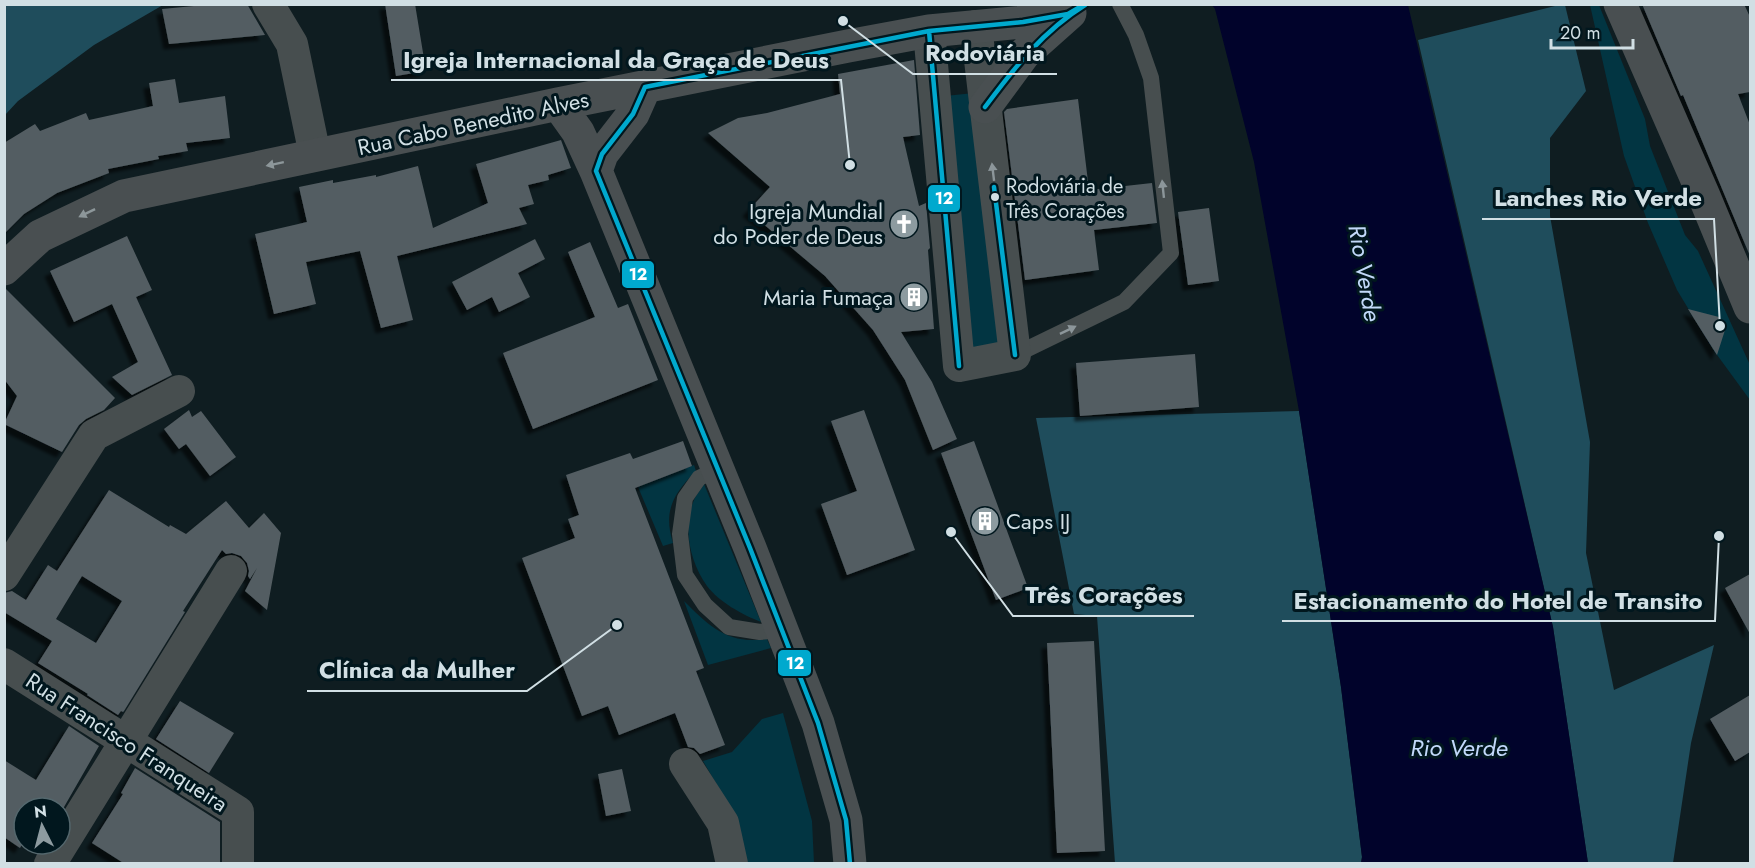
<svg xmlns="http://www.w3.org/2000/svg" width="1755" height="868" viewBox="0 0 1755 868" font-family="Jost,sans-serif">
<defs>
<filter id="shadow"><feDropShadow dx="-5.5" dy="5.5" stdDeviation="1.5" flood-color="#0009"/></filter>
</defs>
<rect width="100%" height="100%" fill="#0f1d21"/>
<path fill="#023542" d="M1590,5H1599L1645,119L1650,146L1685,235L1698,251L1750,365V400L1712,348L1677,290L1648,223L1624,156Z
M974,93L999,351L970,354L945,96Z
M694,465L696,471C673,494 663,511 673,543L663,546L638,487Z
M704,484L761,622C743,615 719,602 707,586C690,562 682,527 694,500C696,495 701,489 704,484Z
M684,601C709,626 728,645 767,639L771,648L708,665Z
M783,713L812,821L814,863H745L735,816L703,761L732,752L762,719Z"/>
<path fill="#1f4d5c" d="M5,4H163V5L94,45L18,101L5,115Z
M1559,5H1565L1586,91L1550,138V216L1590,442L1586,553L1614,690L1714,645L1691,743L1673,863H1588L1553,627L1418,40Z
M1299,411L1341,687L1362,857L1361,863H1115L1097,616L1074,614L1036,418Z"/>
<path fill="#01032b" d="M1212,5H1408L1553,627L1588,863H1361L1362,857L1341,687L1299,411L1254,162L1215,9Z"/>
<path fill="#535d62" fill-rule="evenodd" filter="url(#shadow)" d="M215,4H247L265,35L169,44L162,9Z
M385,4H415L426,71L396,76Z
M1642,4H1744L1750,17V92L1738,94L1750,125V256L1683,95L1681,96Z
M914,60L920,135L903,137L919,206L926,203L930,248L928,250L934,329L901,332L932,382L957,439L933,450L905,380L873,330L825,276L748,211L770,187L708,133L738,118L767,113L840,94L838,74Z
M175,79L179,103L225,96L230,138L186,143L188,151L158,156L159,159L108,169L109,173L57,193L24,214L4,234V143L35,124L40,131L86,113L89,120L153,106L149,83Z
M1078,99L1089,190L1152,183L1157,223L1094,230L1099,270L1025,280L1004,112L1007,109Z
M561,140L571,168L548,175L549,180L528,185L534,204L519,208L527,224L397,256L413,320L381,328L360,251L306,262L316,304L274,314L255,234L307,222L299,187L333,180V183L376,175V177L418,166L433,228L488,203L476,164Z
M1209,208L1219,281L1188,285L1178,212Z
M127,236L152,290L136,297L172,375L132,395L112,377L138,362L112,304L74,322L50,271Z
M535,239L545,259L518,273L530,297L499,312L492,297L467,310L452,282Z
M590,242L618,308L628,304L658,380L533,429L503,353L595,317L568,252Z
M4,287L115,398L104,410L86,419L79,425L62,452L4,424L17,396L4,379Z
M1688,309L1719,317L1725,330L1717,355Z
M1195,354L1199,407L1080,416L1076,363Z
M189,410L192,417L201,411L236,457L210,476L186,444L179,449L164,429Z
M864,410L915,550L847,575L821,504L857,491L831,421Z
M683,441L692,466L635,488L704,668L696,671L725,745L700,754L694,748L688,747L675,713L619,735L608,706L582,716L522,558L575,538L568,519L579,515L566,475L630,453L633,459Z
M974,441L1028,588L996,600L941,453Z
M109,490L169,527L170,525L186,534L226,501L249,528L264,513L281,533L267,610L245,591L257,568L250,579L248,576L249,571L247,563L241,556L232,553L226,554L222,550L183,611L185,612L124,711L123,712L121,711L118,715L87,695L88,694L38,663L52,641L4,612V593L12,591L26,600L48,565L57,571ZM82,576L122,601L96,643L56,619Z
M1750,574V634L1725,588Z
M1094,641L1105,851L1057,853L1047,643Z
M1750,695V752L1735,761L1710,719Z
M180,701L234,733L209,773L156,739Z
M69,726L99,746L60,814V808H24V841L20,848L4,837V760L36,780Z
M135,768L220,822V864H125L92,843L123,794L121,793Z
M622,769L631,811L606,816L598,774Z"/>
<g fill="none" stroke-linecap="round" stroke-linejoin="round">
<path stroke="#474e4f" stroke-width="16" d="M1015,355L1124,302L1171,253L1151,78L1136,35L1120,4
M718,469L699,478L685,498L680,534L685,575L705,605L729,627L760,632L783,630"/>
<path stroke="#474e4f" stroke-width="32" d="M268,4L292,44L315,155
M929,31L959,366L1015,355L976,26
M4,575L94,435L179,391
M4,664L238,812V864
M685,764L723,823L732,864
M50,864L231,571"/>
<path stroke="#494f51" stroke-width="33" d="M1620,4L1704,196L1750,307
M558,104L578,132L596,171L750,548L818,723L846,820L850,864
M985,107L1024,54L1070,13
M596,171L602,154L633,114L645,87
M4,269L40,236L124,196L558,104L848,46L929,31L1023,22L1068,14"/>
<g stroke="#01171e" stroke-width="9">
<path id="bus-1" d="M929,31L959,366
M645,87L633,114L602,154L596,171L750,548L818,723L846,820L850,864
M645,87L929,31L1023,22L1068,14L1085,4
M985,107C1014,68 1043,31 1085,5
M994,187L1015,355"/>
</g>
<use href="#bus-1" stroke="#00a9ce" stroke-width="4.5"/>
</g>
<defs><path id="oneway-solid" d="M-6-.8H1V-3.2L6.5 0L1 3.2V.8H-6Z" transform="scale(1.5)"/></defs>
<g fill="#8d979a">
<use href="#oneway-solid" transform="translate(275 164) rotate(168)"/>
<use href="#oneway-solid" transform="translate(87 213) rotate(154)"/>
</g>
<g fill="#8c969a">
<use href="#oneway-solid" transform="translate(993 172) rotate(-97)"/>
<use href="#oneway-solid" transform="translate(1163 189) rotate(-96)"/>
<use href="#oneway-solid" transform="translate(1068 330) rotate(-26)"/>
</g>
<defs>
<g id="church-disc" transform="scale(1.5)"><circle r="9.5" fill="#8d9ba0" stroke="#01171e"/><path d="M-1.2-6h2.4v3.5h3.3v2.4h-3.3V6h-2.4V-.1h-3.3v-2.4h3.3Z" fill="#fff"/></g>
<g id="building-disc" transform="scale(1.5)"><circle r="9.5" fill="#8d9ba0" stroke="#01171e"/><path d="M-4-6H4V6H1V3H-1V6H-4ZM-2.5-4.3h1.7v1.8h-1.7ZM.8-4.3h1.7v1.8H.8ZM-2.5-1h1.7V.8h-1.7ZM.8-1h1.7V.8H.8Z" fill="#fff"/></g>
</defs>
<g fill-rule="evenodd">
<use href="#church-disc" x="904" y="224"/>
<use href="#building-disc" x="914" y="297"/>
<use href="#building-disc" x="985" y="521"/>
</g>
<circle fill="#d1dfe4" stroke="#01171e" stroke-width="2" cx="995" cy="197" r="5"/>
<g text-anchor="middle" dominant-baseline="central" stroke-width="6" stroke-linejoin="round" paint-order="stroke">
<g font-size="20" fill="#d1dfe4" stroke="#01171e" text-anchor="start">
<text x="1006" y="186">Rodoviária de<tspan x="1006" dy="25">Três Corações</tspan></text>
</g>
<g font-size="22" fill="#d1dfe4" stroke="#01171e">
<text transform="translate(473 123) rotate(-12)">Rua Cabo Benedito Alves</text>
<text transform="translate(127 742) rotate(33)">Rua Francisco Franqueira</text>
</g>
<g font-size="22" fill="#d1dfe4" stroke="#01171e" text-anchor="end">
<text x="883" y="211">Igreja Mundial<tspan x="883" dy="25">do Poder de Deus</tspan></text>
<text x="893" y="297">Maria Fumaça</text>
<text x="1006" y="521" text-anchor="start">Caps IJ</text>
</g>
<g font-size="24" font-style="italic" fill="#c2d9fa" stroke="#01171e">
<text transform="translate(1365 273) rotate(80)">Rio Verde</text>
<text x="1459" y="747">Rio Verde</text>
</g>
</g>
<path fill="none" stroke="#d1dfe4" stroke-width="2" d="M843 21L913 74H1057M850 165L841 80H391M1720 326L1714 219H1482M951 532L1013 616H1194M1719 536L1715 621H1282M617 625L527 691H307"/>
<g fill="#d1dfe4" stroke="#01171e" stroke-width="2">
<circle cx="843" cy="21" r="6"/>
<circle cx="850" cy="165" r="6"/>
<circle cx="1720" cy="326" r="6"/>
<circle cx="951" cy="532" r="6"/>
<circle cx="1719" cy="536" r="6"/>
<circle cx="617" cy="625" r="6"/>
</g>
<g font-size="24" text-anchor="middle" font-weight="bold" fill="#d1dfe4" stroke="#01171e" stroke-width="6" stroke-linejoin="round" paint-order="stroke">
<text x="985" y="61">Rodoviária</text>
<text x="616" y="68">Igreja Internacional da Graça de Deus</text>
<text x="1598" y="206">Lanches Rio Verde</text>
<text x="1104" y="603">Três Corações</text>
<text x="1498" y="609">Estacionamento do Hotel de Transito</text>
<text x="417" y="678">Clínica da Mulher</text>
</g>
<g stroke="#01171e" stroke-width="2">
<rect x="927" y="184" width="34" height="29" rx="6" fill="#00a9ce"/>
<rect x="621" y="260" width="34" height="29" rx="6" fill="#00a9ce"/>
<rect x="777" y="649" width="35" height="28" rx="6" fill="#00a9ce"/>
</g>
<g font-size="16" text-anchor="middle" font-weight="bold" fill="#fff">
<text x="944" y="204">12</text>
<text x="638" y="280">12</text>
<text x="795" y="669">12</text>
</g>
<rect width="1755" height="868" fill="none" stroke="#d1dfe4" stroke-width="12"/>
<g transform="translate(42 826) rotate(354)"><circle r="28" fill="#01171e" stroke="#54676d" stroke-width="1.5"/>
<path d="M0-4.5L10 22L0 15L-10 22Z" fill="#8d9ba0"/>
<text y="-9" font-size="16" font-weight="bold" text-anchor="middle" fill="#d1dfe4">N</text>
</g>
<path d="M1551 39v9h82v-9" fill="none" stroke="#d1dfe4" stroke-width="3"/>
<text x="1560" y="39" font-size="18" fill="#d1dfe4" stroke="#01171e" stroke-width="4.5" paint-order="stroke">20 m</text>
</svg>
